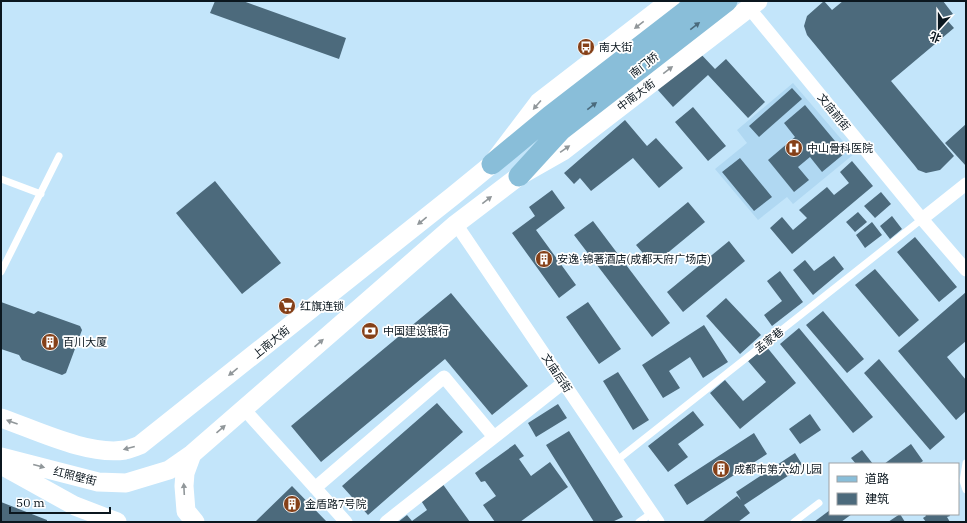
<svg xmlns="http://www.w3.org/2000/svg" width="967" height="523" viewBox="0 0 967 523" font-family="'IBM Plex Serif','Noto Sans SC',serif">
<rect width="100%" height="100%" fill="#c3e5fa"/>
<path fill="#b0d8f2" d="M793,83L854,154L793,204L787,197L758,220L715,169L747,143L737,130Z"/>
<path fill="#4c6a7c" d="M215,1H243L346,38L339,59L210,13Z
M824,1L832,10L843,1H943L953,14L946,19L954,28L891,81L954,156L940,170L926,173L918,170L915,166L807,35L804,26L807,16Z
M698,51L715,69L726,59L765,102L748,118L708,75L673,107L657,89Z
M792,88L802,99L759,137L749,126Z
M805,105L845,153L822,172L810,157L798,167L809,180L794,192L768,160L795,137L784,123Z
M693,107L726,146L708,161L675,122Z
M625,120L647,146L656,138L683,168L659,188L633,158L591,191L580,178L574,184L564,173Z
M966,124V166L945,143Z
M740,158L772,197L754,211L722,172Z
M852,161L873,186L792,254L770,228L782,217L793,230L807,218L799,210L827,187L834,195L849,183L840,172Z
M215,181L281,263L242,294L176,213Z
M552,190L565,208L536,230L576,285L559,298L512,233L535,216L529,207Z
M881,192L891,204L875,218L864,206Z
M688,202L705,222L653,265L636,245Z
M858,212L867,222L855,232L846,222Z
M892,216L902,229L890,239L880,226Z
M593,221L670,323L652,337L574,235Z
M872,222L882,235L865,248L856,235Z
M915,237L957,287L939,302L897,252Z
M729,241L745,261L683,312L667,292Z
M834,256L844,269L813,295L793,270L805,260L814,271Z
M875,269L919,320L899,337L855,285Z
M780,271L803,302L772,326L764,315L782,301L767,281Z
M966,292V341L947,357L966,380V411L956,420L898,351Z
M451,293L528,386L492,415L445,359L321,462L291,426Z
M726,298L761,335L740,354L706,316Z
M1,302L34,314L38,311L80,326L82,330L66,373L62,375L22,360L19,355L1,349Z
M588,302L621,349L599,364L566,317Z
M823,311L864,359L847,373L806,325Z
M704,325L728,362L703,378L690,357L669,371L680,388L663,398L642,365Z
M799,328L873,417L853,433L780,344Z
M766,346L796,383L740,429L710,393L725,380L743,401L766,382L748,361Z
M879,359L945,437L930,450L864,373Z
M618,372L649,420L633,430L603,381Z
M437,403L463,432L368,515L342,486Z
M558,404L567,418L536,437L528,423Z
M693,411L704,425L678,444L688,457L668,472L648,446Z
M810,414L821,430L800,444L789,429Z
M569,431L623,517L612,522H594L546,445Z
M754,433L767,454L687,505L674,485Z
M515,444L524,456L519,459L531,476L550,462L568,487L520,522H495L483,505L496,496L485,481L481,482L475,473Z
M911,444L923,461L919,464H884Z
M862,450L873,464H856L851,458Z
M795,453L803,466L744,505L750,513L738,522H702L737,496L741,500L736,492Z
M442,483L470,522H398L407,515L412,521L427,510L420,499Z
M292,486L327,522H255Z
M1,502L47,520V522H1Z
M830,510V514H852L841,522H814Z
M900,514L905,522H888Z
M925,514H949L950,516L947,517L950,522H926L923,518L926,516Z"/>
<g fill="none" stroke-linecap="round" stroke-linejoin="round">
<path stroke="#fff" stroke-width="7" d="M1,179L41,194
M1,272L59,156
M616,461L922,219
M966,463L963,481L966,490
M639,522L652,513
M794,522L819,503"/>
<path stroke="#fff" stroke-width="13" d="M749,8L922,219L966,270
M922,219L966,184
M456,224L658,522
M244,409L346,522
M315,488L444,377L494,437
M386,522L563,383"/>
<path stroke="#fff" stroke-width="19" d="M1,418C36,430 88,456 125,450C130,449 135,447 140,445L453,196L492,164L539,102L670,1
M192,454L185,473L184,486L186,511L195,522
M1,457L98,482L126,483L169,470L192,454L456,224L519,176L563,151L758,1
M1,465L75,506L117,522"/>
<path stroke="#89bed9" stroke-width="21" d="M492,164L550,116L699,1
M519,176L561,130L727,1"/>
</g>
<defs><path id="oneway-solid" d="M-6-.8H1V-3.2L6.5 0L1 3.2V.8H-6Z"/></defs>
<g fill="#91979a">
<use href="#oneway-solid" transform="translate(639 25) rotate(142)"/>
<use href="#oneway-solid" transform="translate(668 70) rotate(-37)"/>
<use href="#oneway-solid" transform="translate(537 105) rotate(131)"/>
<use href="#oneway-solid" transform="translate(565 149) rotate(-35)"/>
<use href="#oneway-solid" transform="translate(487 200) rotate(-38)"/>
<use href="#oneway-solid" transform="translate(422 221) rotate(141)"/>
<use href="#oneway-solid" transform="translate(319 343) rotate(-41)"/>
<use href="#oneway-solid" transform="translate(233 372) rotate(141)"/>
<use href="#oneway-solid" transform="translate(12 422) rotate(-160)"/>
<use href="#oneway-solid" transform="translate(221 429) rotate(-41)"/>
<use href="#oneway-solid" transform="translate(129 448) rotate(165)"/>
<use href="#oneway-solid" transform="translate(39 466) rotate(15)"/>
<use href="#oneway-solid" transform="translate(184 489) rotate(-93)"/>
</g>
<g fill="#4a6a7c">
<use href="#oneway-solid" transform="translate(695 26) rotate(-38)"/>
<use href="#oneway-solid" transform="translate(592 106) rotate(-38)"/>
</g>
<defs>
<g id="bus-disc" transform="scale(0.9)"><circle r="9.5" fill="#854018" stroke="#fff"/><path d="M-5-6H5V4H4V6H2V4H-2V6H-4V4H-5ZM-3.5-4V0h7V-4ZM-3.5 1.2v1.5H-2V1.2ZM2 1.2v1.5H3.5V1.2Z" fill="#fff"/></g>
<g id="hospital-disc" transform="scale(0.9)"><circle r="9.5" fill="#854018" stroke="#fff"/><path d="M-5-5h3v3.5h4V-5h3V5h-3V1.5h-4V5h-3Z" fill="#fff"/></g>
<g id="building-disc" transform="scale(0.9)"><circle r="9.5" fill="#854018" stroke="#fff"/><path d="M-4-6H4V6H1V3H-1V6H-4ZM-2.5-4.3h1.7v1.8h-1.7ZM.8-4.3h1.7v1.8H.8ZM-2.5-1h1.7V.8h-1.7ZM.8-1h1.7V.8H.8Z" fill="#fff"/></g>
<g id="supermarket-disc" transform="scale(0.9)"><circle r="9.5" fill="#854018" stroke="#fff"/><path d="M-6-5.5h2.5l.6 2H6L4.5 2H-2.5L-4.4-4H-6ZM-1.5 3.2a1.3 1.3 0 1 0 .1 0ZM3 3.2a1.3 1.3 0 1 0 .1 0Z" fill="#fff"/></g>
<g id="bank-disc" transform="scale(0.9)"><circle r="9.5" fill="#854018" stroke="#fff"/><path d="M-6-4H6V4H-6ZM0-2.3a2.3 2.3 0 1 0 0 4.6a2.3 2.3 0 1 0 0-4.6Z" fill="#fff"/></g>
</defs>
<g fill-rule="evenodd">
<use href="#bus-disc" x="586" y="47"/>
<use href="#hospital-disc" x="794" y="148"/>
<use href="#building-disc" x="544" y="259"/>
<use href="#supermarket-disc" x="287" y="306"/>
<use href="#bank-disc" x="370" y="331"/>
<use href="#building-disc" x="50" y="342"/>
<use href="#building-disc" x="721" y="469"/>
<use href="#building-disc" x="292" y="504"/>
</g>
<g text-anchor="middle" dominant-baseline="central" stroke-width="3.5" stroke-linejoin="round" paint-order="stroke">
<g font-size="11" fill="#0b171f" stroke="#fff" text-anchor="start">
<text x="599" y="47">南大街</text>
<text x="807" y="148">中山骨科医院</text>
<text x="557" y="259">安逸·锦著酒店(成都天府广场店)</text>
<text x="300" y="306">红旗连锁</text>
<text x="383" y="331">中国建设银行</text>
<text x="63" y="342">百川大厦</text>
<text x="734" y="469">成都市第六幼儿园</text>
<text x="305" y="504">金盾路7号院</text>
</g>
<g font-size="11" fill="#0b171f" stroke="#fff">
<text transform="translate(644 65) rotate(-38)">南门桥</text>
<text transform="translate(636 95) rotate(-37)">中南大街</text>
<text transform="translate(834 112) rotate(51)">文庙前街</text>
<text transform="translate(769 340) rotate(-38)">孟家巷</text>
<text transform="translate(271 342) rotate(-39)">上南大街</text>
<text transform="translate(557 373) rotate(56)">文庙后街</text>
<text transform="translate(75 476) rotate(14)">红照壁街</text>
</g>
</g>
<rect width="967" height="523" fill="none" stroke="#0b171f" stroke-width="4"/>
<rect x="829" y="463" width="130" height="52" fill="#ffffff" stroke="#9da2a5"/>
<rect x="837" y="476" width="20" height="6" fill="#89bed9" stroke="#9da2a5"/>
<text x="865" y="483" font-size="12" fill="#0b171f">道路</text>
<rect x="837" y="493" width="20" height="12" fill="#4c6a7c" stroke="#9da2a5"/>
<text x="865" y="503" font-size="12" fill="#0b171f">建筑</text>
<g transform="translate(939 28) rotate(201)" stroke="#ffffff" stroke-width="3" paint-order="stroke">
<path d="M0-3L7 15L0 10L-7 15Z" fill="#0b171f"/>
<text y="-6" font-size="11" font-weight="bold" text-anchor="middle" fill="#0b171f">北</text>
</g>
<path d="M10 507v6h100v-6" fill="none" stroke="#0b171f" stroke-width="2"/>
<text x="16" y="507" font-size="12" fill="#0b171f" stroke="#ffffff" stroke-width="3" paint-order="stroke">50 m</text>
</svg>
